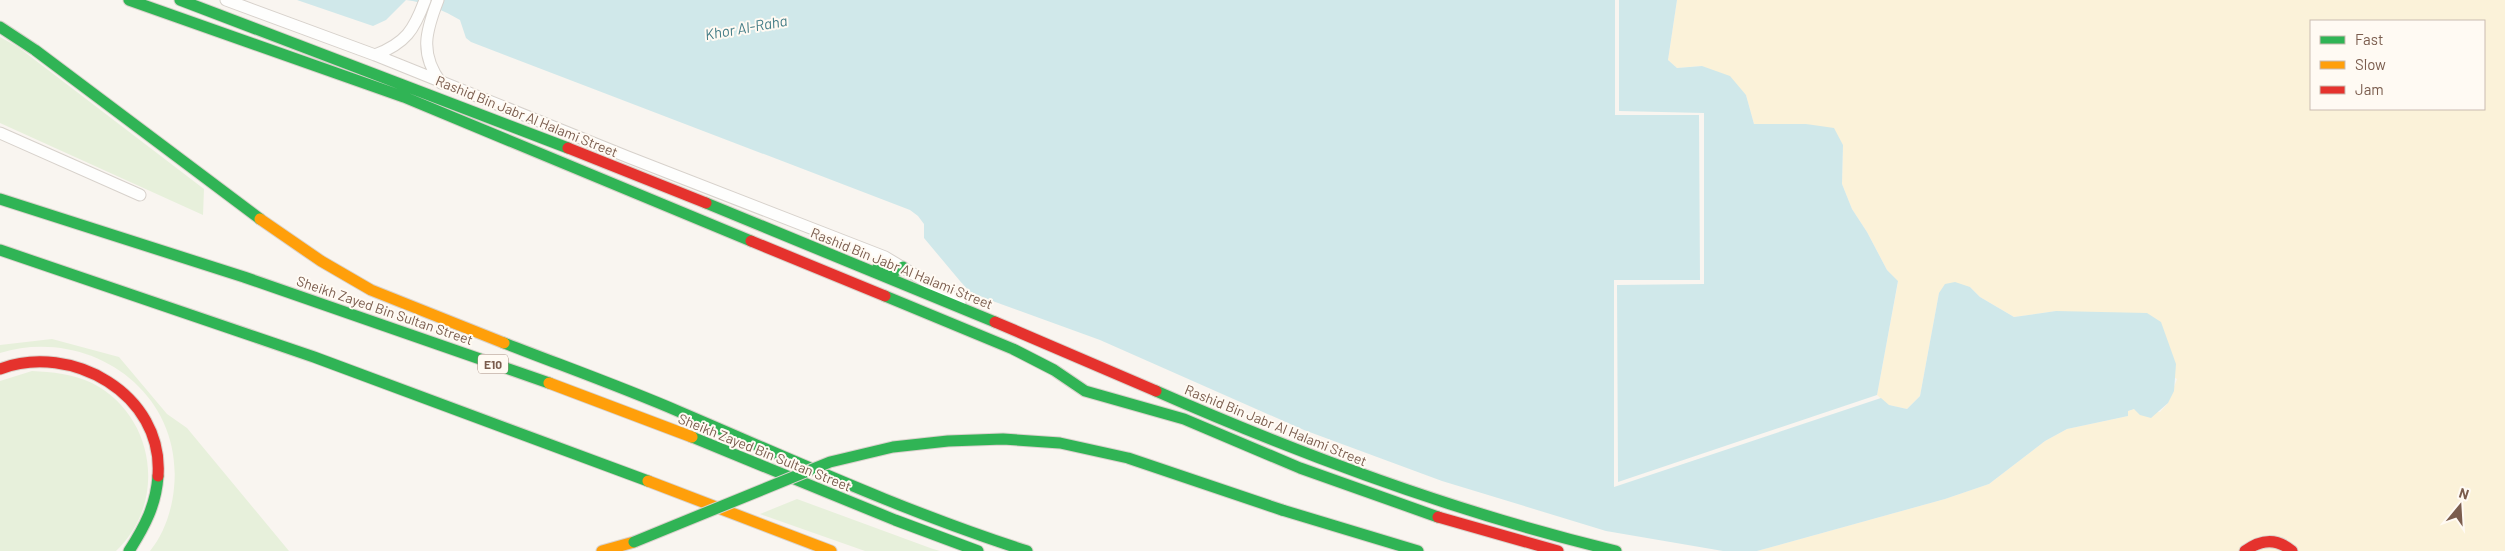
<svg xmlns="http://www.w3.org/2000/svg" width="2505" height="551" viewBox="0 0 2505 551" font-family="Barlow,sans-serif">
<rect width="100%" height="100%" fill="#f9f5f0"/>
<path fill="#e7f0db" d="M0,37L18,47L204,189L203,215L0,123Z
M52,339L119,357L167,414L187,428L289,551H150C164,534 172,510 174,488C184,391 89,326 0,353V345Z
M32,371C52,372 73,374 92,383C155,415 168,502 116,551H0V381Z
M797,499L933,549L940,551H865L760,514Z"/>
<path fill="#fbf2d9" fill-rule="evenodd" d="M1677,0H2505V551H1757L1945,499L1989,484L2045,441L2067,429L2128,416V411L2134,409L2160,412L2168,403L2177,379L2056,311L2014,317L1980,297L1970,287L1939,293L1920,396L1907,409L1888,405L1877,395L1898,282L1887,270L1867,232L1852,209L1842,184L1843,145L1806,124H1754L1746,95L1702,66L1677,68L1668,60ZM2311,21H2484V109H2311Z"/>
<path fill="#d0e8ea" d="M297,0H1615V115H1699L1700,280H1614V487L1881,398L1889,405L1907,409L1920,396L1939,293L1945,284L1955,282L1970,287L1980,297L2014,317L2056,311L2147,313L2161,322L2176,364L2174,391L2168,403L2151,418L2140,415L2134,409L2128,411V416L2067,429L2045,441L1989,484L1945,499L1757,551H1723L1606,531L1442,481L1304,430L1100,340L987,299L969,291L960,281L924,238V224L918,216L910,210L471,42L466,38L460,20C445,11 424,2 406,0L386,20L373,26Z
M1619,0H1677L1668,60L1677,68L1702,66L1730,76L1746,95L1754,124H1806L1834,128L1843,145L1842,184L1852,209L1867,232L1887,270L1898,281L1877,395L1618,482L1617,285L1704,284V113L1619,111Z"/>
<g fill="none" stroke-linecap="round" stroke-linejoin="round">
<g stroke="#d7d1cb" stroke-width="13">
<path id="street" d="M226,0L375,55L628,157L885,257L960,302
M438,0C426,31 419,53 441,83
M375,55C406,43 414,30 425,0
M0,133L140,195"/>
</g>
<g stroke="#d9d2cb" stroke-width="13">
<path id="fast" d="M129,0L404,97L751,241
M180,0L568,148
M0,27L35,50L260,219
M0,199L244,277L549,383
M706,203L995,322
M0,250L314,357L648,481
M878,267L894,272L903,267
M885,296L1013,349L1054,370L1085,391L1184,419L1300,468L1438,517
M504,343C563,366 622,387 680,412C795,461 908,513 1027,551
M1156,391C1306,457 1457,513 1616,551
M692,437L895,520L978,551
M1282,510L1418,551
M129,551C145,526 156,505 158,476"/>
</g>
<g stroke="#d9d2cb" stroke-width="13">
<path id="slow" d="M260,219L321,261L371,290L504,343
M549,383L692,437
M648,481L831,551
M602,551L634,542"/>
</g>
<g stroke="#d9d2cb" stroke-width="13">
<path id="jam" d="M568,148L706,203
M751,241L885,296
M995,322L1156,391
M0,369C71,342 164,394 158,476
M1438,517L1558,551
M2245,551C2261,539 2277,538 2292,551"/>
</g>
<use href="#street" stroke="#fefefd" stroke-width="11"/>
<use href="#fast" stroke="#30b455" stroke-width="11"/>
<use href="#slow" stroke="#ff9f0a" stroke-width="11"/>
<use href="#jam" stroke="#e5322d" stroke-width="11"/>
<g stroke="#dad1cc" stroke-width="13" stroke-linecap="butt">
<path id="fast-bridge" d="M634,542L830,462L893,447L948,441L1003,439L1060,443L1128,458L1282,510"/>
</g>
<use href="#fast-bridge" stroke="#30b455" stroke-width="11"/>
</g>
<g text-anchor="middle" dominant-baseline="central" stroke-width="4" stroke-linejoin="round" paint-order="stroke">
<rect fill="#fffaf3" stroke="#a28b7f" stroke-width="1" x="478" y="354.5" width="30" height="19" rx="4"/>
<g font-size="12" font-weight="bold" fill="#7a5c4d">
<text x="493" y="364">E10</text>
</g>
<g font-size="14" fill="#7a5c4d" stroke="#fffaf3">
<text transform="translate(527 116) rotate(22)">Rashid Bin Jabr Al Halami Street</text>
<text transform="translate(902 268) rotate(22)">Rashid Bin Jabr Al Halami Street</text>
<text transform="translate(385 310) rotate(19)">Sheikh Zayed Bin Sultan Street</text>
<text transform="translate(1276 425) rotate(22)">Rashid Bin Jabr Al Halami Street</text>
<text transform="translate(765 452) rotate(22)">Sheikh Zayed Bin Sultan Street</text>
</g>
<g font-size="15" font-style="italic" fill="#437c86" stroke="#fffaf3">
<text transform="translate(746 27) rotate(-10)">Khor Al-Raha</text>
</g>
</g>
<rect x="2310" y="20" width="175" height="90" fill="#fffaf3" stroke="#cabbb1"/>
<rect x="2320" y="36" width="25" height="8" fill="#30b455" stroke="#cabbb1"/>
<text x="2355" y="45" font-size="15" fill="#7a5c4d">Fast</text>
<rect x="2320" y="61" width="25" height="8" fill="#ff9f0a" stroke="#cabbb1"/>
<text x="2355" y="70" font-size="15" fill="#7a5c4d">Slow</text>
<rect x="2320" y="86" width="25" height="8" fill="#e5322d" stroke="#cabbb1"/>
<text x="2355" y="95" font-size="15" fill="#7a5c4d">Jam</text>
<g transform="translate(2460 506) rotate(18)" stroke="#fffaf3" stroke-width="4" paint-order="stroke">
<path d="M0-4L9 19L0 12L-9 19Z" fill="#7a5c4d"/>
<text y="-8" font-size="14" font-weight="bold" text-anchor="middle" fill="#7a5c4d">N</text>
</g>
</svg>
